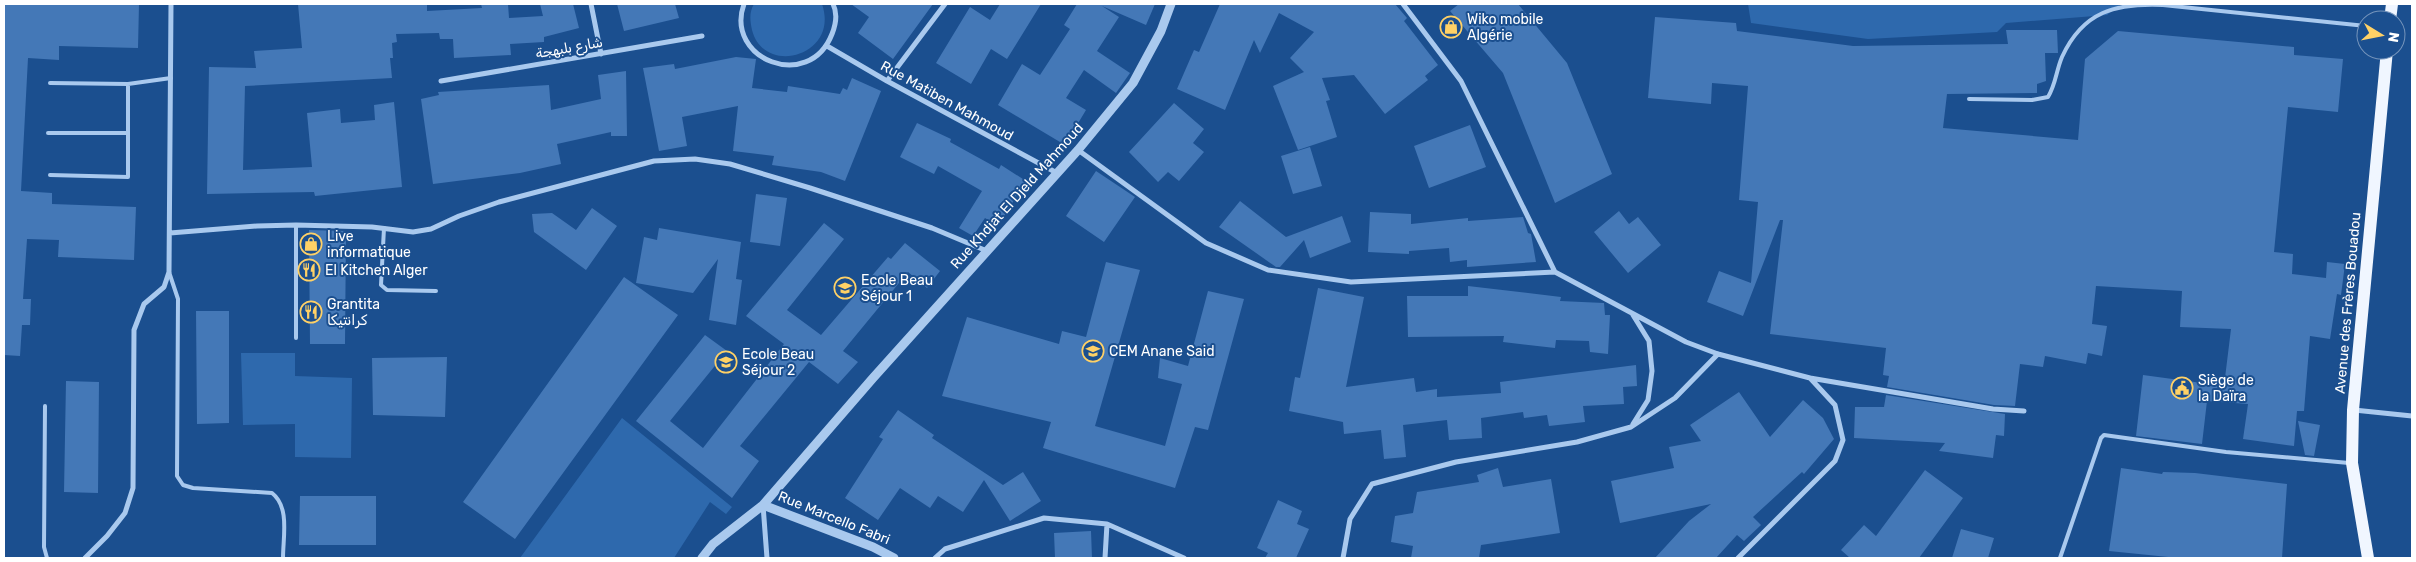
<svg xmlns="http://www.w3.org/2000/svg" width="2416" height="562" viewBox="0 0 2416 562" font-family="Rubik,Vazirmatn,sans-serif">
<rect width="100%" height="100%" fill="#1b4f8f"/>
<path fill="#2e69ad" d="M754,4H822C840,56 764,77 752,30C750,21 749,12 754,4Z
M1748,4H2121L2107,15L2006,23L1997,32L1868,39L1751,23Z
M241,353H295V376L352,378L351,458L295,457V424L243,425Z
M622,418L732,507L726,514L710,502L674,558H520Z"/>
<path fill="#4478b7" d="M4,4H139L138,48L59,46V60L28,58L21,191L52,193V204L136,207L134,260L58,257L59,240L27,239L23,299H31L30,325H22L20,356L4,355Z
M298,4H427V11L482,8L481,4H508L509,18L543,16L540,4H573L579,28L544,37V42L510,44L511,55L454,58L453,39H440L439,33L396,34L397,42L392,43L393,58H390L392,78L245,86L243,170L312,167L307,113L340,109L341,123L375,120L374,105L394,102L402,187L315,196L314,192L207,194L209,67L256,68L254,51L302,48Z
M617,4H675L679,18L624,31Z
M851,4H933L893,59L858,33L869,17Z
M1000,4H1041L1007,59L991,49L971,84L936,63L970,7L990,20Z
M1077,4H1155L1146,25L1102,6L1119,17L1097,51L1130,73L1116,93L1084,70L1066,98L1086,110L1065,145L998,105L1022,64L1040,75L1070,29L1064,25Z
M1220,4H1395L1407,18L1404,21L1438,65L1425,76L1428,80L1385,114L1354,75L1322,78L1330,100L1326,101L1337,137L1298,150L1273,86L1304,72L1290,58L1314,32L1279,13L1260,53L1254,40L1225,110L1177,89L1194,50L1199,52Z
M1459,4H1518L1567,63L1612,174L1555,203L1503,73L1450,11Z
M1655,17L1736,23L1737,31L1853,46L2008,44L2006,30H2057L2058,53H2045L2046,81L2037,84V93L1947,94L1943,128L2078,140L2085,59L2118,31L2294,47V55L2343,59L2338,112L2288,107L2274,252L2293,254L2292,274L2326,278L2327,262L2345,264L2341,295L2337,294L2330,339L2310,336L2304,411H2297L2294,446L2243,439L2248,404L2207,401L2202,444L2136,436L2143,375L2224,386L2231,329L2180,327L2182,291L2096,286L2092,324L2107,326L2102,356L2088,353L2086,364L2045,356L2043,367L2020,364L2015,406L1994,405L1887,387L1889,376L1883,375L1886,348L1770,334L1783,220H1780L1743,316L1707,302L1719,271L1751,283L1758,202L1739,200L1748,86L1712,83L1711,104L1648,98Z
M736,57L756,59L752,88L787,92L788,86L840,94L843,88L847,90L852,78L881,91L845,181L821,172L772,165L774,156L733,151L738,106L682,117L687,146L659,151L643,68L674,64L675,69Z
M626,71L627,136H611V132L557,144L561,164L520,173L433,184L421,99L439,95L438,92L549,85L551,110L601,99L598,75Z
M1174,103L1204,129L1193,143L1204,152L1179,181L1168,172L1158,182L1129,152Z
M917,123L951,139L950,142L999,169L1001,165L1026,181L998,226L985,218L973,236L959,228L982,191L938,166L934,174L900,157Z
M1470,125L1486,167L1429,188L1414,146Z
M1310,147L1322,186L1293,194L1281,156Z
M1096,171L1135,197L1104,242L1066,216Z
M756,194L787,198L780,246L750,242Z
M1240,201L1286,237L1342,216L1351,242L1310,258L1304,240L1280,267H1276L1219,227Z
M592,208L617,226L586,270L534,232L532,214L552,213L576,230Z
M1619,211L1629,224L1638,217L1661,245L1628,273L1594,232Z
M1370,212L1411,214V224L1468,218V221L1523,217L1528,233L1531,234L1536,262L1467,267V260L1450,262L1449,248L1409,251V254L1368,252Z
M824,223L844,239L787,310L821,335L888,257L891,259L905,243L940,271L927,288L908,272L843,351L858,362L838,384L809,362L740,446L759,461L732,498L636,421L705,335L727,351L670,421L703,448L784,344L746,316Z
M659,228L741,242L736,279L742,280L736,325L709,320L718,259L693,293L636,283L644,237L657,240Z
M309,230L346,231L345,344H310Z
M1106,262L1140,270L1095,426L1165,446L1182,384L1158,378L1160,358L1188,366L1208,291L1244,299L1208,430L1195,427L1175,488L1043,448L1051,422L942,396L967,317L1059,344L1062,331L1086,337Z
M624,277L678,315L515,539L463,502Z
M1468,286L1561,297L1560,301L1604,303L1605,315H1610L1608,354L1590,352L1589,341L1556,340L1555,348L1503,342L1504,336L1408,337L1407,296H1468Z
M1318,288L1364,297L1346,387L1414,378L1416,392L1437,389V397L1501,393L1500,382L1636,365L1637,386L1623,387L1624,404L1583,406L1585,422L1549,426L1547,415L1524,418L1523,412L1481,418L1482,438L1449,440L1447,420L1403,425L1406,457L1384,459L1381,430L1344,434L1343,422L1289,411L1295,377L1300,378Z
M196,311H229V423L197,424Z
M447,357L445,417L373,415L372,358Z
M66,381L99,382L98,493L64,492Z
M1739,392L1770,437L1803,400L1823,418L1834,439L1804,474L1802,472L1753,517L1761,525L1744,541L1737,535L1716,558H1655L1689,521L1711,504L1620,523L1611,481L1674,468L1669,447L1701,441L1690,425Z
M1886,395L2005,414L2004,436L1996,435L1993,458L1939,451L1945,443L1854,438L1855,407H1884Z
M898,410L934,435L932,438L1003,485L1023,472L1041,501L1010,521L984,480L963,512L938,496L930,508L900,488L878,520L845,498L883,439L879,437Z
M2298,421L2320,425L2314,456L2305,455Z
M1498,468L1503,487L1551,479L1560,533L1481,545L1479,558H1411L1413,546L1391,542L1395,516L1413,513L1417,492L1479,482L1477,475Z
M2121,468L2162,474L2163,472L2195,473L2287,484L2282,558H2178L2109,551Z
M1925,470L1963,498L1919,558H1850L1841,550L1864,525L1876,536Z
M300,496H376V545H299Z
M1278,500L1302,511L1297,524L1309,529L1296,558H1265L1268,553L1257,548Z
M1961,529L1994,538L1988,558H1952Z
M1091,531L1092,558H1055L1054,533Z"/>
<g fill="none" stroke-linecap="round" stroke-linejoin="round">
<path stroke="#a9c9ee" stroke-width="4" d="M50,83L128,84L171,78
M1969,99L2032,100L2048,97C2056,84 2056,71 2062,57C2083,11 2116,3 2163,5L2366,26
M48,133H127
M50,175L128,177V84
M384,228L381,285L387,290L436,291
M169,272L178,299L177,476L183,485L193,488L272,493C290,507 283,537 283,558
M296,338V225
M45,406L44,547L47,558
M2060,558L2101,438L2104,435L2226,452L2349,463"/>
<path stroke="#a9c9ee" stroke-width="5" d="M591,4L601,54
M744,4C724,59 809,93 832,34C836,24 838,14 833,4
M1403,4L1461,81L1555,272
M827,46L887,81L1057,173
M441,81L702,36
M887,81L945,4
M1078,150L1206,243L1268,270L1351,282L1555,272L1686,342L1718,354L1810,378L1835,405L1843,440L1835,461L1738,558
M170,233L257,226L296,225L372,227L413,232L431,229L459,216L499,202L654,161L695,159L730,164L810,188L932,228L987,251
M1810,378L1993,409L2024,411
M2354,410L2412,416
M1633,424L1648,400L1652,371L1649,341L1633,315
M763,505L767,558
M85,558L107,536L125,513L133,488L134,330L144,304L164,287L169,272L171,4
M935,558L945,549L1044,518L1107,524L1184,558
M1105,558L1107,524
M1343,558L1350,519L1372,484L1456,462L1577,442L1631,427L1675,398L1718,354"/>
<path stroke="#a9c9ee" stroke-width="9" d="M763,505L873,547L894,558
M702,558L713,544L763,505L873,378L1078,150L1133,83L1161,31L1171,4"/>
<path stroke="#f0f6ff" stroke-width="12" d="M2390,20L2392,4
M2368,558L2352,463L2353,410L2387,50"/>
</g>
<defs>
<g id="shop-ring" transform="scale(1.125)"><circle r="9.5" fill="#1b4f8f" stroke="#ffd166" stroke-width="1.5"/><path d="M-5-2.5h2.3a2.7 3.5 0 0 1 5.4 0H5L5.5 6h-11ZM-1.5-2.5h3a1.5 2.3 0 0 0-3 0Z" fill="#ffd166"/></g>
<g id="restaurant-ring" transform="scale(1.125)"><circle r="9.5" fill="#1b4f8f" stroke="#ffd166" stroke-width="1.5"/><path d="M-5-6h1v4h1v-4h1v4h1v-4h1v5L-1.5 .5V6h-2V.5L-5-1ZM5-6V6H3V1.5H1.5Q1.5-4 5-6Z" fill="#ffd166"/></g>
<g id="school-ring" transform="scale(1.125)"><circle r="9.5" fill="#1b4f8f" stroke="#ffd166" stroke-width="1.5"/><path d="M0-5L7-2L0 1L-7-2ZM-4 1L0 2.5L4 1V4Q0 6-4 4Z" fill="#ffd166"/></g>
<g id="civic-ring" transform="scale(1.125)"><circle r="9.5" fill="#1b4f8f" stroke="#ffd166" stroke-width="1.5"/><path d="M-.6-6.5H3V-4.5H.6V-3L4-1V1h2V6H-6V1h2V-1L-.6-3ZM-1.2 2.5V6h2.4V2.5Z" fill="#ffd166"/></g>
</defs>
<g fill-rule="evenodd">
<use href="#shop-ring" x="1451" y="27"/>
<use href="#shop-ring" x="311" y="244"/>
<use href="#restaurant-ring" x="309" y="270"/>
<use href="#school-ring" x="845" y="288"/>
<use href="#restaurant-ring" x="311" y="312"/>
<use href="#school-ring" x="1093" y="351"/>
<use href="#school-ring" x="726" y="362"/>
<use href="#civic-ring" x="2182" y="388"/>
</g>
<g text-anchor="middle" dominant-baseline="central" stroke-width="4" stroke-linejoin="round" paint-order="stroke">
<g font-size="14" fill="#fff" stroke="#1b4f8f" text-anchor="start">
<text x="1467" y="19">Wiko mobile<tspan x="1467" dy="16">Algérie</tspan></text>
<text x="327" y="236">Live<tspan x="327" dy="16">informatique</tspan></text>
<text x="325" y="270">El Kitchen Alger</text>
<text x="861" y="280">Ecole Beau<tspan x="861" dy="16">Séjour 1</tspan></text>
<text x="327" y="304">Grantita<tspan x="327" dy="16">كرانتيكا</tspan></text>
<text x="1109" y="351">CEM Anane Said</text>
<text x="742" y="354">Ecole Beau<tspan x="742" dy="16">Séjour 2</tspan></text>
<text x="2198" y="380">Siège de<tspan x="2198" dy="16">la Daïra</tspan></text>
</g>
<g font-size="14" fill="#fff" stroke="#1b4f8f">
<text transform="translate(569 48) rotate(-10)">شارع بلبهجة</text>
<text transform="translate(947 101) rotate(29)">Rue Matiben Mahmoud</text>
<text transform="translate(1017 196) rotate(-48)">Rue Khdjat El Djeld Mahmoud</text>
<text transform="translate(2348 303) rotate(-85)">Avenue des Frères Bouadou</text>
<text transform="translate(834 518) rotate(22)">Rue Marcello Fabri</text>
</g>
</g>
<rect width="2416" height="562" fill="none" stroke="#ffffff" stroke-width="10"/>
<g transform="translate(2381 35) rotate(100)"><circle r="24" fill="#1b4f8f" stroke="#7695bc"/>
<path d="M0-4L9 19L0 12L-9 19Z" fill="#ffd166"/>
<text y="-8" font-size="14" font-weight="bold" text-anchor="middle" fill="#ffffff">N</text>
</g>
</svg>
